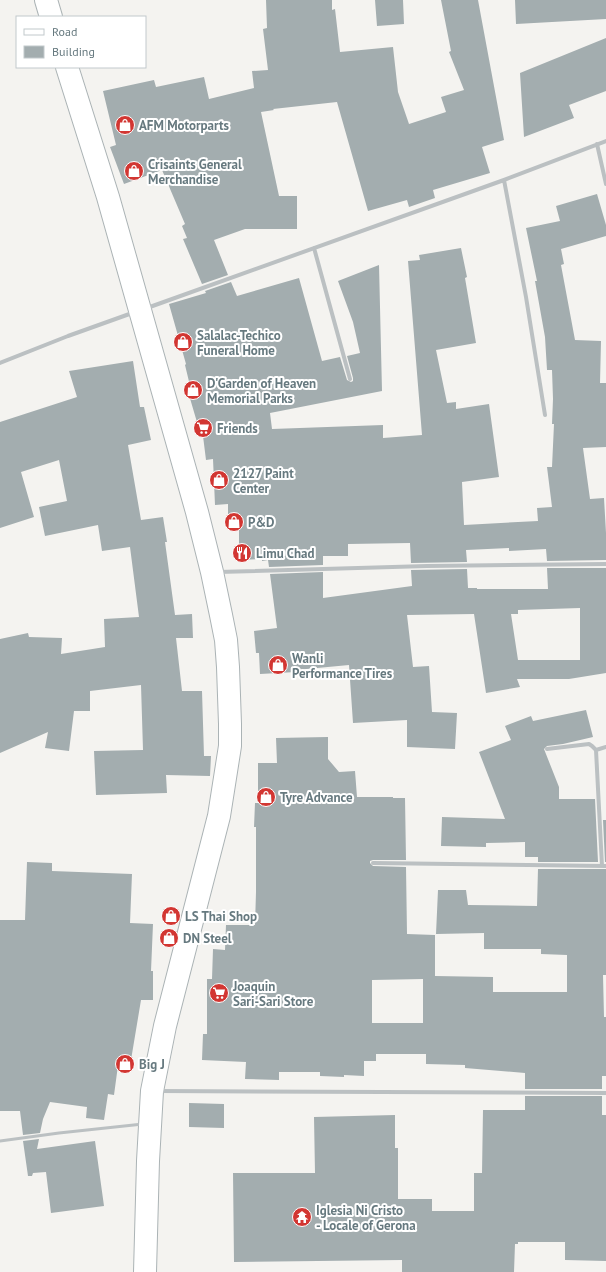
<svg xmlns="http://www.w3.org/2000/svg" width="606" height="1272" viewBox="0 0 606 1272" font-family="'PT Sans',sans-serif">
<rect width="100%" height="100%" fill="#f4f3f0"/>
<path fill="#a3adaf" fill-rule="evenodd" d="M266,0H332V10L335,9L340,52L393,47L398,92L409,124L446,112L441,97L464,90L449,52L451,51L441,0H478L504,140L482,147L490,173L433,190L435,198L409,207L407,200L368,211L337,102L273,109L274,110L261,112L279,196H297V229H245L214,240L228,275L202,284L183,239L187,238L182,226L185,224L162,170L124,184L110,147L116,145L103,91L154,80L156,87L204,77L209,99L254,88L252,71L268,70L263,29L267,28Z
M375,0H403L404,24L377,26Z
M515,0H606V19L516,24Z
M606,38V91L569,105L574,118L524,137L520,73Z
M597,194L606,225V236L561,249L564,264L561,265L575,340L601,341L600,383H606V447L583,448L590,499L604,498L606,533V560L547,561L546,549L509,551V548L466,550L467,562L411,563L410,543L348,544V556H323V565L269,567L268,560L262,561V559L239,560V528H228V504L215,505L213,459L206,460L202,428L199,429L189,395L192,394L185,365L186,364L169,304L206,293L205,291L231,282L237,296L299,278L322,361L340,357L347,380L351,382L353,381V378L347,356L360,353L353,322L338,281L379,265L382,391L270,413L272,429L383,425V438L422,435L408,261L420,260L419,255L461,248L467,277L465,278L476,343L436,350L447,403L456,402V409L489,404L499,477L462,482L464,525L538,521L537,508L552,507L547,467H552L554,424H552L553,399L552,370H547L545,337L535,281H537L526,228L560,221L556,206Z
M133,361L140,407H144L151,440L128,445L141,520L163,517L167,542H165L175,615L192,614L193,638H176L182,691H202L204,756H211L210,776L166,775L167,793L96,795L94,751L143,750L141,685L90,691V711H74L69,751L45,748L48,732L0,753V639L28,633L29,637L62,638L61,654L105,647L104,619L139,617L130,547L102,551L98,525L45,536L39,507L67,501L59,460L21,472L34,517L0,528V422L77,397L69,371Z
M547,568H606V673L569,679H517L520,687L486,693L474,614L407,615L413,667L429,666L432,712L457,713L455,749L407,747V720L353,723L349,665L296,670V672L260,674L259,653H256L254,631L277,628L270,574L323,572V598L412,586L411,570L467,569L468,588H477V589H548ZM580,608V660H518L511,614H518V610Z
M586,710L593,737L563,744L547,746L544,749L559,787V799H595L598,862H538V857H525V842L486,843V847L441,846L442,817L505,819L479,752L511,740L505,726L531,716L533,721Z
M328,737V759L339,772L355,771L357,797H393V798H405L406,860H373L370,861V863L373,866L406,867L407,934L435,935V976L493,977V992H567V955L541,954V949H484V933L436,934L438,890H466L468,905L537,906L538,869H606V975H603L604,1017H606V1076H602V1089H525V1073L465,1068V1065L426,1064V1054H376V1061H364V1076L344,1075V1077L320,1076V1072H279V1080L245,1079L246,1062L202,1060L203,1034H207V979H212L213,949L225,950L226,925H255L256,892V827H254L255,803H258V763H277L276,738ZM423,979V1023H372V980Z
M603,820H606V862H605Z
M27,862L52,863V871L132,874L130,923L153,924L151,971H153V1000H141L131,1060L119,1058L114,1095L108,1094L104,1120L86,1118L87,1107L50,1102L43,1119L40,1133L23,1135L20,1111H0V920H25Z
M525,1096H602V1115H606V1261L565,1260V1242H518V1244H515L514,1272H402V1260L234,1262L233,1173H315L314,1117L395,1115V1148H398V1199H432V1211H474V1173H482L483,1110H525Z
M189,1103L224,1104V1128L189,1127Z
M39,1139L37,1149L95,1141L104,1206L51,1213L46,1172L33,1173L32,1176H28L23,1141Z"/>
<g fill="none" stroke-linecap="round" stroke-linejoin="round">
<g stroke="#abb3b5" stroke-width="24">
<path id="secondary" d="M46,0L51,17
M67,67L108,197L197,512L212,572L221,615L226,640L228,667L230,724V746L219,816L165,1026L152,1091L148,1161L145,1272"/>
</g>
<path stroke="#bbc0c2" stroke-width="3" d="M0,1141L59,1133L143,1124"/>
<path stroke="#bbc0c2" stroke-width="4" d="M597,144L606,184
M504,180L526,297L545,415
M314,248L350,379
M147,308L504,180L606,141
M0,363L68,336L135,312
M218,572L427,566L606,564
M547,749L589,744L592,746L596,750L602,866
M596,750L606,747
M373,863L606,866
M158,1091L606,1093"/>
<use href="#secondary" stroke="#fff" stroke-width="22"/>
</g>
<defs>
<g id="shop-disc" transform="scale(1)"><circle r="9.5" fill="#d23632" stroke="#fff"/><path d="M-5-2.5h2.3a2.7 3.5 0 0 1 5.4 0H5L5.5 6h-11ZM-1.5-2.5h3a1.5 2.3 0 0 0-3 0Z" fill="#fff"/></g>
<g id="supermarket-disc" transform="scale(1)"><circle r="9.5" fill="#d23632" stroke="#fff"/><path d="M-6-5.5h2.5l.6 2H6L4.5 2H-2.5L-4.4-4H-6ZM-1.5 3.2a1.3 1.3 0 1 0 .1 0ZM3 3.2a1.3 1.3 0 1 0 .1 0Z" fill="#fff"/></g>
<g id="restaurant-disc" transform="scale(1)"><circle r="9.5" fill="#d23632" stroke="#fff"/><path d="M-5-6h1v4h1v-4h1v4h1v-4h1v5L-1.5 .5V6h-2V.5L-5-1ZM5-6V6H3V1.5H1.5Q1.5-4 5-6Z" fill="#fff"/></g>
<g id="temple-disc" transform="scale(1)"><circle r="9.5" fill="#d23632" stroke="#fff"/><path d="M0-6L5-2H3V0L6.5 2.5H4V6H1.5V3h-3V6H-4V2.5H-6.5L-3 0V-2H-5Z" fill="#fff"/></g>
</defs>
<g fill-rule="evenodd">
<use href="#shop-disc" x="125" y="125"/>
<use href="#shop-disc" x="134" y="171"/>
<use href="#shop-disc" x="183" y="342"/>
<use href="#shop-disc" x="193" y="390"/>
<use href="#supermarket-disc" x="203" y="428"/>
<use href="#shop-disc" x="219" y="480"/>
<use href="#shop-disc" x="234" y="522"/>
<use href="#restaurant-disc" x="242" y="553"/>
<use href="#shop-disc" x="278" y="665"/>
<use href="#shop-disc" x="266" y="797"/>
<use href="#shop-disc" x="171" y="916"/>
<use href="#shop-disc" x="169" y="938"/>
<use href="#supermarket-disc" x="219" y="993"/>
<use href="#shop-disc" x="125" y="1064"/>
<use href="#temple-disc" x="302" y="1217"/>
</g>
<g text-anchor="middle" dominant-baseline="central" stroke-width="4" stroke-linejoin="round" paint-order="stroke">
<g font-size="13" font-weight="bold" fill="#66797f" stroke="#fff" text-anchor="start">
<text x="139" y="125">AFM Motorparts</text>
<text x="148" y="164">Crisaints General<tspan x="148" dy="15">Merchandise</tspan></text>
<text x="197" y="335">Salalac-Techico<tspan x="197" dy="15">Funeral Home</tspan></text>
<text x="207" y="383">D'Garden of Heaven<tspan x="207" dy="15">Memorial Parks</tspan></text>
<text x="217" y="428">Friends</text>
<text x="233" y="473">2127 Paint<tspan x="233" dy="15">Center</tspan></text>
<text x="248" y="522">P&amp;D</text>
<text x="256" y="553">Limu Chad</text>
<text x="292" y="658">Wanli<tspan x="292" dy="15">Performance Tires</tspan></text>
<text x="280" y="797">Tyre Advance</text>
<text x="185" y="916">LS Thai Shop</text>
<text x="183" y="938">DN Steel</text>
<text x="233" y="986">Joaquin<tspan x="233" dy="15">Sari-Sari Store</tspan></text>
<text x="139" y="1064">Big J</text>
<text x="316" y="1210">Iglesia Ni Cristo<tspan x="316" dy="15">- Locale of Gerona</tspan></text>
</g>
</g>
<rect x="16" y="16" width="130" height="52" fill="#ffffff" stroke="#c2c9cc"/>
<rect x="24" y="29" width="20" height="6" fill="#ffffff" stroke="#c2c9cc"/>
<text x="52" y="36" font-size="12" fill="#66797f">Road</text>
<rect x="24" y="46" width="20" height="12" fill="#a3adaf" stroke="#c2c9cc"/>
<text x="52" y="56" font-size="12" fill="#66797f">Building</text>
</svg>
